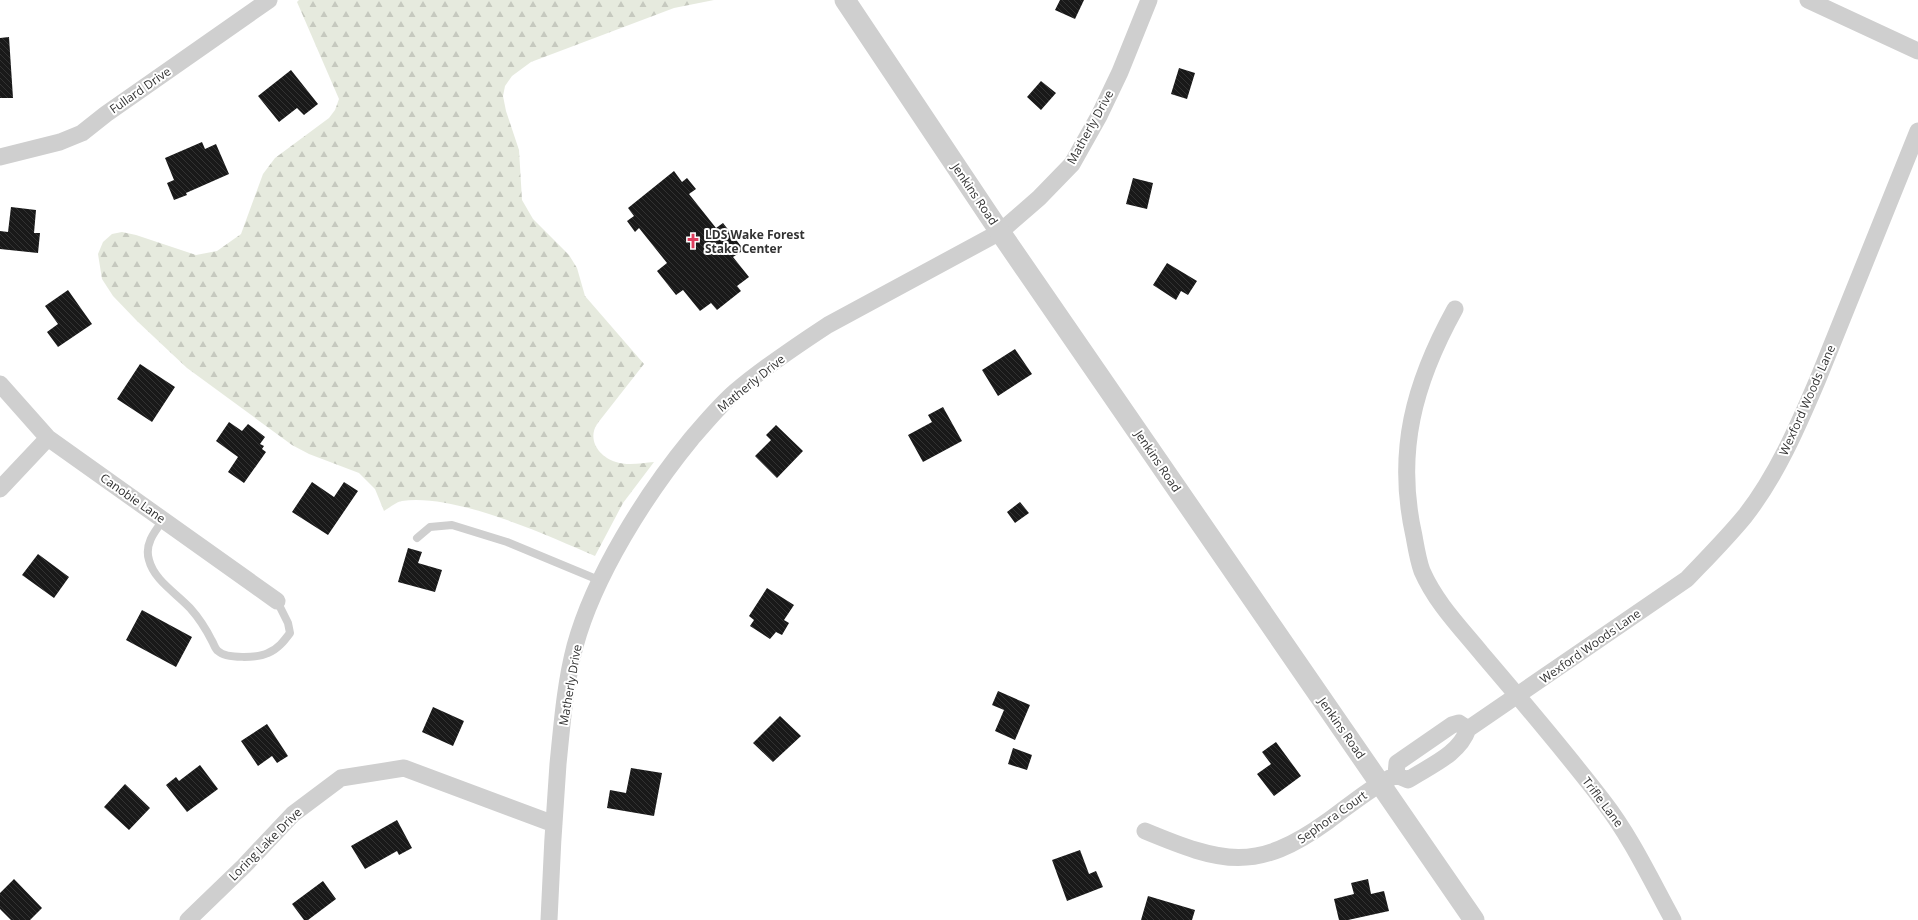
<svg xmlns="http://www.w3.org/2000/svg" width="1918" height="920" viewBox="0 0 1918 920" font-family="'Open Sans',sans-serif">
<defs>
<pattern id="forest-firs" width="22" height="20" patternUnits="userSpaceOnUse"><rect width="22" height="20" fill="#e6eade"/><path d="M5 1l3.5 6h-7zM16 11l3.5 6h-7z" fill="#c6c9bf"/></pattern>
<pattern id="building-back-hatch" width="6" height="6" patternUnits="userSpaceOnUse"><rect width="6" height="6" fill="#191919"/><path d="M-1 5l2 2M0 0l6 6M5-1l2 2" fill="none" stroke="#323232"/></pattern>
</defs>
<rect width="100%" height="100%" fill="#fff"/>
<path fill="url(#forest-firs)" d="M299,0H714L674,8L531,62L512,76L505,86L503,96L506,111L519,150L522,200L533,219L569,255L577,268L585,296L644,364L597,424C587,440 599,457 616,462C628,466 642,463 654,462L623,503L595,556C547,535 454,493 402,501C396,502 389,508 384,511L375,489L359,473L309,454L292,445L187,368L137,321L113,296L102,279L98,254L103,242L112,234L122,232L136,235L196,255L217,251L241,234L263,174L275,158L329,118L335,110L339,99L297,2Z"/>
<path fill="url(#building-back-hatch)" d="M1060,0H1084L1075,19L1055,10Z
M9,37L13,98H0V38Z
M1179,68L1195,73L1187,99L1171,94Z
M291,70L318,104L304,115L297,108L279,122L258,96Z
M1041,81L1056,93L1041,110L1027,97Z
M202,142L205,149L216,144L229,174L186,193L187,195L174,200L167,183L174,180L165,158Z
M674,171L682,182L687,178L696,189L689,194L716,228L723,223L744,250L733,257L749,277L737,286L741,291L717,310L711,303L700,311L683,290L676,295L657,271L667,263L639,228L635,232L627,221L634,216L628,208Z
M1133,178L1153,183L1147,209L1126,204Z
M11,207L36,210L34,233H40L38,253L0,249V231L8,232Z
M1167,263L1197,281L1188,295L1181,291L1176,300L1153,285Z
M68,290L92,324L58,347L47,332L58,324L45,306Z
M1015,349L1032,374L998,396L982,370Z
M140,364L175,387L152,422L117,399Z
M943,407L962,441L923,462L908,435L932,422L928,415Z
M229,422L242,431L248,424L265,437L260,444L264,446L262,449L266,452L244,483L228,472L238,457L216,441Z
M776,425L803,451L777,478L755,456L771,440L766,435Z
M312,482L334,497L344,482L358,491L328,535L292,512Z
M1020,502L1029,513L1015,523L1007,512Z
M408,548L422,552L418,563L442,570L435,592L398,582Z
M38,554L69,577L54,598L22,575Z
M767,588L794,605L784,620L789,623L782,635L776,632L770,639L750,626L754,620L749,616Z
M142,610L192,637L176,667L126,640Z
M998,691L1030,705L1015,740L995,731L1004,710L992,705Z
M433,707L464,721L453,746L422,732Z
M780,716L801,736L773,762L753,743Z
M267,724L288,756L277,763L272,756L258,766L241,741Z
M1276,742L1301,776L1274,796L1257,774L1271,764L1262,752Z
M1013,748L1032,755L1027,770L1008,764Z
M200,765L218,789L187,812L166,785L176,777L179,781Z
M631,768L662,773L654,816L607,808L610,790L626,793Z
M125,784L150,808L129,830L104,807Z
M397,820L412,848L399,855L397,851L365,869L351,846Z
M1080,850L1089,874L1096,871L1103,887L1067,901L1052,860Z
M14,879L42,908L30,920H11L0,909V893Z
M1368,879L1371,894L1384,891L1389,911L1348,920H1339L1334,899L1354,894L1351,883Z
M323,881L336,899L308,920H304L292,904Z
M1148,896L1195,910L1192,920H1141Z"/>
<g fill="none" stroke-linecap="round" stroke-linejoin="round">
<path stroke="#cfcfcf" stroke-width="8" d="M164,519C155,531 144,544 149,560C154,580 176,593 190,608C199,618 206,629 212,641C214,644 215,649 218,651C226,659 258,658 268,653C278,649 284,641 290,633L288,623L277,601
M417,538L430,527L452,525L507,542L601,581"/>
<path stroke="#cfcfcf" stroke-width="17" d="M1808,0L1918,51
M0,157L60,142L82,133L106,114L269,0
M1455,309C1414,383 1395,452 1414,536C1416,547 1418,560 1422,571C1436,603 1460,627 1482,654C1523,702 1564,750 1603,801C1631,837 1651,880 1673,920
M0,384L48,438L277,601
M0,489L48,438
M1396,775L1397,763L1452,725L1459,723L1468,729
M1145,831C1222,863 1256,873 1328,821C1350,805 1371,787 1396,775L1408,780C1429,766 1459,755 1468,729L1687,579C1707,558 1727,538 1745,516C1777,475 1798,426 1818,379L1918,131
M188,920L244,866L293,814L341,778L404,768L554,824
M549,920C551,868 554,816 558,764C562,725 565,684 575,646C594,576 646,494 692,438C706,422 719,406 735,392C763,368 796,346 828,325L1000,232L1039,198L1072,164L1099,116L1120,72L1149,0"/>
<path stroke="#cfcfcf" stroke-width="21" d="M845,0L1000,232L1474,920"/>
</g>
<defs>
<g id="church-bare" transform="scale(1.2)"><path d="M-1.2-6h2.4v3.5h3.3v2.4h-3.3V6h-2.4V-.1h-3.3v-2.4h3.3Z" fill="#de3e5e" stroke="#fff" stroke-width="2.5" paint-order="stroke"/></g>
</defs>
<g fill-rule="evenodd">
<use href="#church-bare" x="693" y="241"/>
</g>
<g text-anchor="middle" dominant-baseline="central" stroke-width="4" stroke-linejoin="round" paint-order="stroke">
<g font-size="12" fill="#323232" stroke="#fff">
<text transform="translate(140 90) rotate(-35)">Fullard Drive</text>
<text transform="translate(1090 127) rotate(-61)">Matherly Drive</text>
<text transform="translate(975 194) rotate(56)">Jenkins Road</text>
<text transform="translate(751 383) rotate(-39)">Matherly Drive</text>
<text transform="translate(1807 400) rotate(-66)">Wexford Woods Lane</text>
<text transform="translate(1158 461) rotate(56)">Jenkins Road</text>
<text transform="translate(133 498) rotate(35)">Canobie Lane</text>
<text transform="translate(1590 646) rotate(-35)">Wexford Woods Lane</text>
<text transform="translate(570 685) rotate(-80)">Matherly Drive</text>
<text transform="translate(1342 728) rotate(55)">Jenkins Road</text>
<text transform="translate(1603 802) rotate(53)">Trifle Lane</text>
<text transform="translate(1332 817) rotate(-35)">Sephora Court</text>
<text transform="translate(265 844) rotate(-45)">Loring Lake Drive</text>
</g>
<g font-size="12" font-weight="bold" fill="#323232" stroke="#fff" text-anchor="start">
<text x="705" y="234">LDS Wake Forest<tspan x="705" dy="14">Stake Center</tspan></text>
</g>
</g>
</svg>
